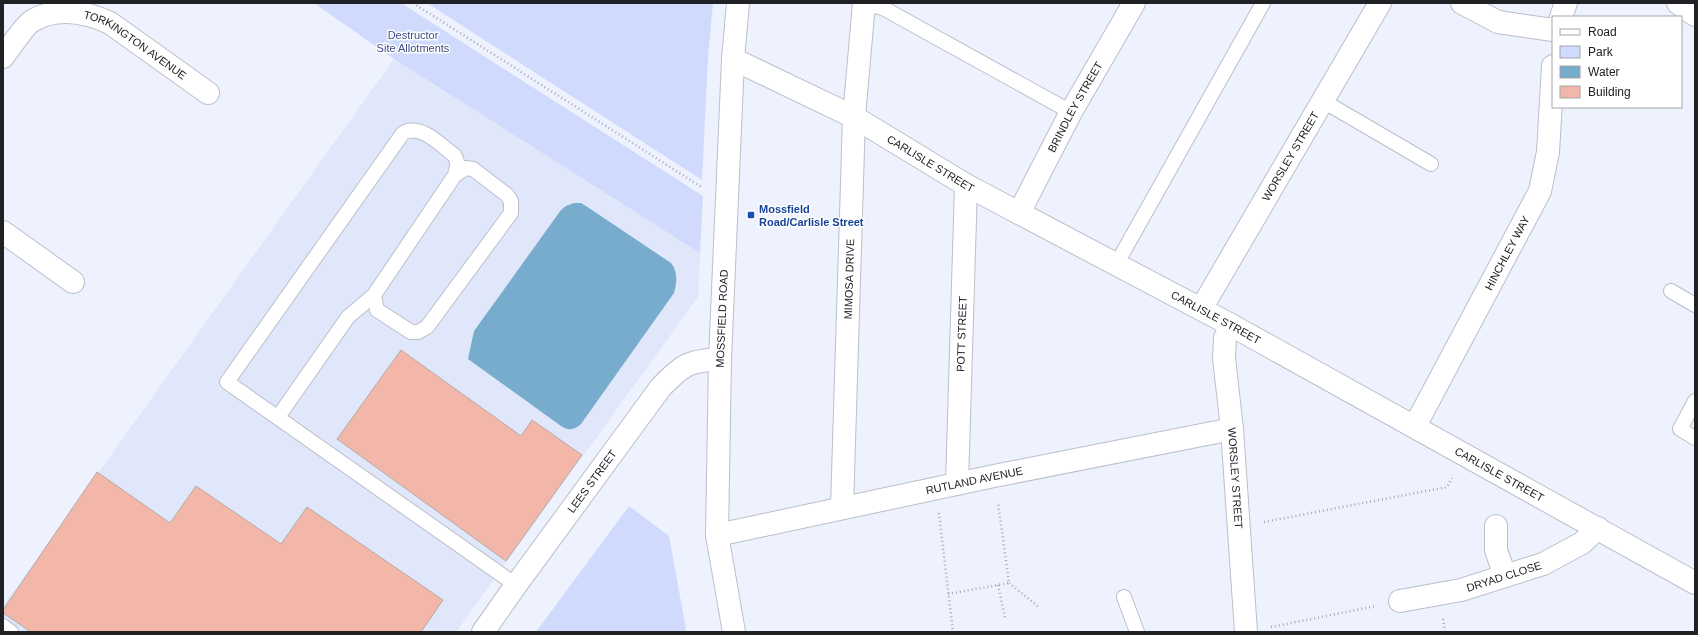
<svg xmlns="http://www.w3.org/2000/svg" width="1698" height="635" viewBox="0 0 1698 635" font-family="Helvetica,sans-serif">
<rect width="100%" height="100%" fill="#eef2fe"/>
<path fill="#e1e7fa" d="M394,59L700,253L698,297L456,632H23L3,618V606Z"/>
<path fill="#cfdafc" d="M314,3H401L703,196L700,253L394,59Z
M427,3H713L708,57L702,180Z
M629,506L669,536L686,629L684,632H536Z"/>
<path fill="#78accd" d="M574,203H581L586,206L671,263C678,272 677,282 674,293L581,424C574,430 569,431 561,426L468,359L474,331L561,210L566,206Z"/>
<path fill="#f3b7a9" stroke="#b6a9a6" d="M401,350L521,436L532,420L582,455L506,561L337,439Z
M97,472L170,523L196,486L281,544L307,507L443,600L421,632H31L3,613V610Z"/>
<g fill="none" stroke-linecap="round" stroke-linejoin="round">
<g stroke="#bbbfca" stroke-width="16">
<path id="lane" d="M864,4L883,8L1071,112
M1323,101L1431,164
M455,175L466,168L473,169L507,195L511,201V213L427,327L418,332H411L377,310L374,295L455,175C457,167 459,163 454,155C440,145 421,123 403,133L227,382L516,585
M1117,263L1263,3
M1671,291L1695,305
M1695,401L1680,429L1695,438
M278,417L348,317L374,295
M1124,597L1137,632
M3,626L11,632"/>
</g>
<g stroke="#bbbfca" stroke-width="24">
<g id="street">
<path d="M1462,3L1498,22L1553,30"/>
<path d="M1678,3L1695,15"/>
<path d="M1561,17L1566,3"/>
<path id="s1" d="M3,57C9,49 25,25 32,21C57,6 86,12 110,23L208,93"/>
<path id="s2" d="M733,59L854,117L966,185L1231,325L1695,583"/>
<path id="s3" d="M1019,213L1071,112L1134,3"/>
<path d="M3,232L73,282"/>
<path id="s4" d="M1201,309L1380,3"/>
<path id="s5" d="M1231,325L1225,338L1224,358L1232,429L1246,632"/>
<path id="s6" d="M1415,426L1540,191L1548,152L1553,66"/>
<path id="s7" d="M957,484L966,185"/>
<path id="s8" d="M842,508L854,117L864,3"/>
<path d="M1496,526V550L1505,576"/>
<path id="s9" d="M717,535L994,476L1232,429"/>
<path id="s10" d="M1400,601L1461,590L1543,564L1582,543L1598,528"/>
<path id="s11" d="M483,632L516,585L661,387C684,364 688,361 720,359"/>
<path id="s12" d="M734,632L717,535L720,359L733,59L738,3"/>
</g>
</g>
<path stroke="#a7aab3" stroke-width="2.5" stroke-dasharray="1 3" stroke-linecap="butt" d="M413,3L703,188
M939,513L953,632
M1264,522L1447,487L1452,478
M1009,583L1040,608
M998,585L1005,618
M948,594L1009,583L998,502
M1443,619L1445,632
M1271,627L1376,606"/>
<use href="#lane" stroke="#fff" stroke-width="14"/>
<use href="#street" stroke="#fff" stroke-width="22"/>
</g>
<rect fill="#1a4fb4" stroke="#fff" stroke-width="1.5" x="747" y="211" width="8" height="8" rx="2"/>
<g text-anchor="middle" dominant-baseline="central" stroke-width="3" stroke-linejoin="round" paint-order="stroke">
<g font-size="11" fill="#3e4d8a" stroke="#fff">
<text x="413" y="35">Destructor<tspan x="413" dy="13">Site Allotments</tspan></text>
</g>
<g font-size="11" fill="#202125" stroke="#fff">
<text stroke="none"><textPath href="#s1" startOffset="160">TORKINGTON AVENUE</textPath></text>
<text stroke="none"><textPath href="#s3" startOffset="120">BRINDLEY STREET</textPath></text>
<text stroke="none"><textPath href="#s4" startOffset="177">WORSLEY STREET</textPath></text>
<text stroke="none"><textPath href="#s2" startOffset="224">CARLISLE STREET</textPath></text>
<text stroke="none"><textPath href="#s6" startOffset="196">HINCHLEY WAY</textPath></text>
<text stroke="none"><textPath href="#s8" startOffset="229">MIMOSA DRIVE</textPath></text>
<text stroke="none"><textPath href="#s2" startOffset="548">CARLISLE STREET</textPath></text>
<text stroke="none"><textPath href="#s12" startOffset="315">MOSSFIELD ROAD</textPath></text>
<text stroke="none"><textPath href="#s7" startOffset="150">POTT STREET</textPath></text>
<text stroke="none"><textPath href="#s2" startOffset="872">CARLISLE STREET</textPath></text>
<text stroke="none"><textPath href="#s5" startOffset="155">WORSLEY STREET</textPath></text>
<text stroke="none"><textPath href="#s11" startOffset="186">LEES STREET</textPath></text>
<text stroke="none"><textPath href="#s9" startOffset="263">RUTLAND AVENUE</textPath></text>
<text stroke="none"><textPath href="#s10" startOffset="107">DRYAD CLOSE</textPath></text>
</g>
<g font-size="11" font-weight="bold" fill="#164399" stroke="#fff" text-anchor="start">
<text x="759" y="209">Mossfield<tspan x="759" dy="13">Road/Carlisle Street</tspan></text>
</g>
</g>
<rect width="1698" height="635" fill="none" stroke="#202125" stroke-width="8"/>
<rect x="1552" y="16" width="130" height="92" fill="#ffffff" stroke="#a6a6a8"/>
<rect x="1560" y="29" width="20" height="6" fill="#ffffff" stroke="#a6a6a8"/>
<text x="1588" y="36" font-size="12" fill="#202125">Road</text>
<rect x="1560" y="46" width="20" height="12" fill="#cfdafc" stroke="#a6a6a8"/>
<text x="1588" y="56" font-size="12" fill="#202125">Park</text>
<rect x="1560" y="66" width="20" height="12" fill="#78accd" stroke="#a6a6a8"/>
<text x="1588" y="76" font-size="12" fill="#202125">Water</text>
<rect x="1560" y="86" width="20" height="12" fill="#f3b7a9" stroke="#a6a6a8"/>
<text x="1588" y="96" font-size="12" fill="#202125">Building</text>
</svg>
